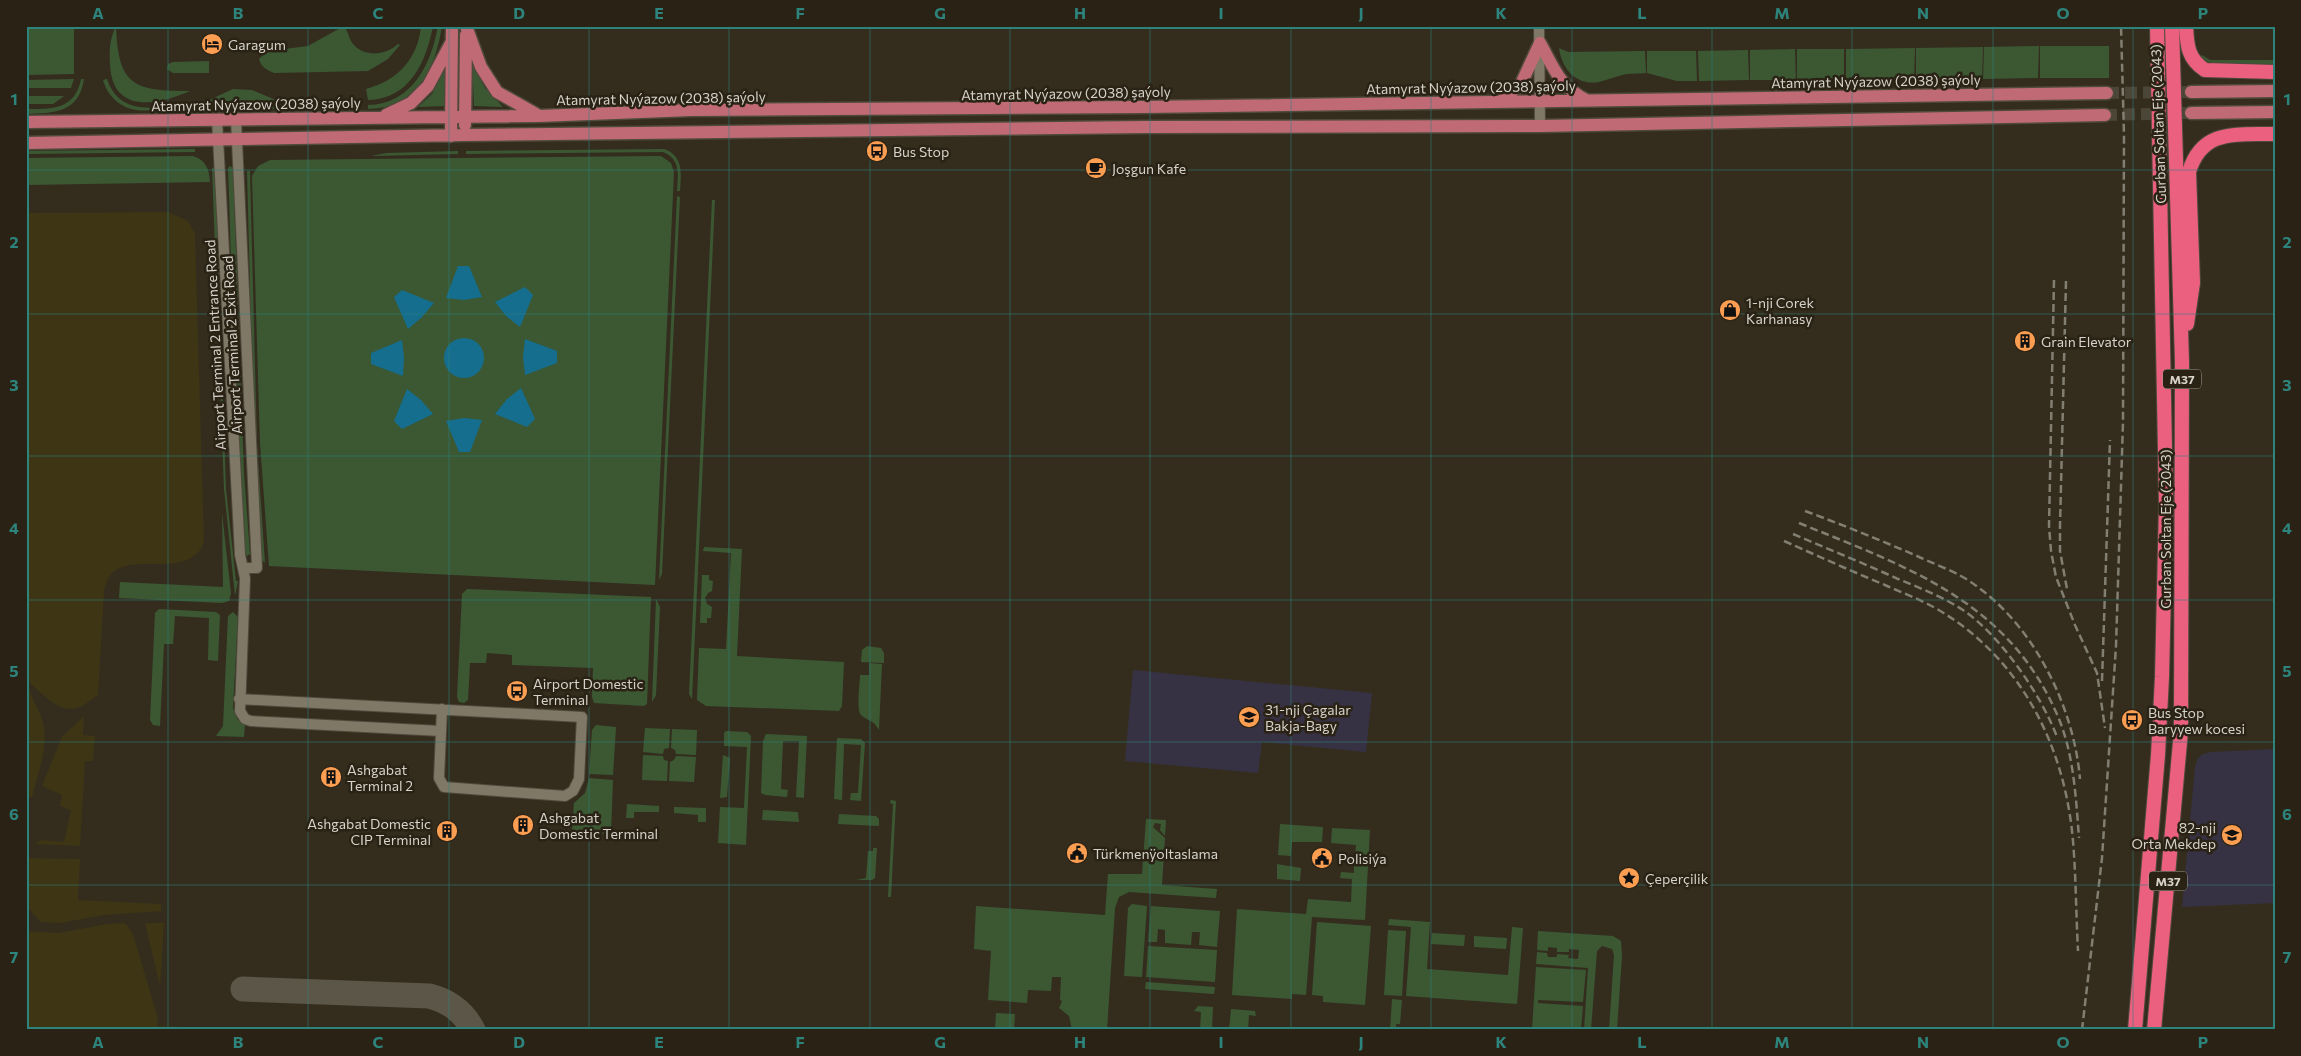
<svg xmlns="http://www.w3.org/2000/svg" width="2301" height="1056" viewBox="0 0 2301 1056" font-family="Commissioner,sans-serif">
<rect width="100%" height="100%" fill="#342d1e"/>
<path fill="#373243" d="M1133,670L1372,693L1366,752L1262,742L1258,773L1125,761Z
M2275,749V903L2182,907L2195,767L2198,758L2203,754L2211,752Z"/>
<path fill="#3b5833" d="M26,26H74V74L26,75Z
M116,26C118,86 134,91 190,91C158,105 112,115 110,64C109,51 110,38 116,26Z
M344,26C348,31 349,39 353,44C365,58 386,55 398,44L400,45L388,59L368,71L274,73C267,70 261,67 259,59L265,53L277,50L308,46Z
M421,26H433C426,62 410,99 368,100L366,89C397,81 418,59 421,26Z
M438,26H442C435,70 417,108 368,109V105C412,104 431,65 438,26Z
M2039,46L2038,78L1983,79L1984,47Z
M2040,46H2109V78H2040Z
M1983,47L1982,79L1916,80V48Z
M1559,48L1568,52L1645,51L1646,73C1638,74 1629,73 1622,75C1614,77 1607,80 1599,82C1576,86 1562,69 1559,48Z
M1915,48L1914,80L1846,79V49Z
M1795,49L1796,80H1750V50Z
M1797,49H1844V79L1797,80Z
M1748,50L1749,80L1699,81L1698,51Z
M1647,51H1696L1697,81H1677L1647,73Z
M2202,55L2210,60H2275V65C2255,65 2214,71 2200,57Z
M209,61V73H173L167,69L168,64L173,62Z
M472,63L485,88L503,107L474,106Z
M446,66V106L418,107L432,94Z
M74,79L71,88H26V80Z
M81,79H84C79,113 54,113 26,114V109C52,109 75,110 81,79Z
M107,79C112,95 123,105 140,107C146,108 151,107 156,109C132,115 110,104 103,80Z
M233,89L252,90L278,101L205,102Z
M26,96H64L53,104H26Z
M203,106H284V109L203,110L201,108Z
M195,149V152L26,154V151Z
M664,149C684,156 681,174 680,191H677C678,175 681,159 663,152L466,154V151Z
M458,151V154L370,156L387,153Z
M193,156C206,160 209,169 210,182L26,185V158Z
M661,156L671,163L674,172L655,585L269,566L260,443L252,176L258,166L270,160Z
M230,166L233,168L244,473L250,554L247,556L245,554C233,426 233,297 228,168Z
M215,167L226,489L236,581H238L235,596L224,489L212,168Z
M247,171H250L257,444L265,563L262,560L254,444Z
M677,196L680,197L662,574L659,580Z
M712,200H715L692,699L689,694Z
M222,513L231,593L229,601L222,603L119,598L120,582L223,587Z
M704,547L742,549L737,656L844,662L842,706L839,711L706,706L697,700L699,648L726,649L731,553L703,551Z
M702,575H709V580L713,581L712,591L708,593L705,598L707,604L712,607L711,618H707V623H700Z
M467,589L651,597L647,704L644,706L594,703L592,697L593,668L512,665V655L487,653L486,663H470L468,700L464,703L459,702L457,697L462,594Z
M656,599L660,607L656,695L652,702Z
M159,609L216,612L220,615L218,661L208,660L209,618L175,616L173,644H164L160,726L153,725L150,720L155,613Z
M233,612L238,617L233,708L238,720L245,725L244,737L216,736L223,726L228,616Z
M867,646L881,648L884,653V663L861,662L862,650Z
M869,663L882,664L879,730C873,719 869,722 861,715C856,709 860,683 860,675H869Z
M596,725L616,727L613,775L589,774L592,730Z
M645,728L670,729L669,748L664,749L663,754L643,752Z
M672,729L697,730L696,755L676,754L675,750L671,748Z
M726,731L747,732L751,736L746,845L718,843L720,807L744,808L747,747L724,746V733Z
M766,734L807,736L804,798L796,797L799,741H783L781,789L788,790L787,797L765,795L761,793L763,741Z
M837,738L861,739L865,743L861,801L850,800L851,793H858L861,745L844,744L842,800L834,799Z
M643,755L663,756L664,760L668,761L667,781L642,780Z
M723,755L730,758L727,797L720,798Z
M676,756L696,757L694,782L669,781L670,762L674,760Z
M589,778L613,780L611,834L572,832L574,803L585,793Z
M891,800L896,801L891,897H888L893,804L890,803Z
M627,804L659,806V812H634V818H626Z
M674,807L706,808V822H698V815L674,813Z
M763,810L798,812L799,822L762,820Z
M839,814L876,816L879,819V826L838,824Z
M1146,819L1166,820L1165,836L1160,830L1161,824L1155,823L1153,827L1165,838L1162,885L1217,889L1216,898L1129,892L1119,897L1115,908L1107,1030H1072L1069,1016L1059,1008L1062,1001L1060,1000L1061,977H1052L1051,991L1028,990L1027,1003L988,1000L991,951L974,949L976,906L1105,915L1108,874H1142Z
M1280,824L1323,827L1322,842H1292L1291,856L1278,855Z
M1332,828L1370,830L1365,920L1312,917L1306,995L1292,994V999L1232,995L1237,909L1306,914L1308,899L1351,902L1352,879L1340,878L1341,872L1354,873V865H1359L1360,856L1355,855L1356,845L1331,843Z
M873,848H877L875,878L872,880H856L866,878L868,851H873Z
M1277,864L1301,868L1300,881L1277,879Z
M1132,904L1147,906L1142,977L1124,976L1128,908Z
M1151,906L1220,911L1217,947L1199,945L1200,932H1192L1191,945L1165,943V930L1158,929L1157,942H1148Z
M1389,919L1430,922L1427,969L1508,975L1512,927L1523,928L1517,1004L1406,996L1411,927L1388,925Z
M1317,922L1371,926L1365,1005L1323,1002V996L1312,995Z
M1388,930L1406,931L1402,996L1384,995Z
M1538,931L1613,936L1621,941L1622,956L1617,1030H1609L1614,955L1612,949L1602,946L1597,951L1591,1030H1584L1588,968L1536,964L1537,952L1547,953L1548,957H1557V954L1569,955L1568,958L1578,959L1579,950L1569,949V952H1557V948L1548,947V951L1537,950Z
M1432,933L1465,935L1464,946L1431,944Z
M1474,936L1507,938L1506,949L1474,947Z
M1148,946L1217,950L1215,982L1146,977Z
M1536,967L1586,970L1583,1002L1538,1000V1003L1583,1006L1581,1030H1532Z
M1146,982L1215,987L1214,994L1145,989Z
M1392,999L1402,1000L1400,1024H1396V1030H1390Z
M1198,1006L1213,1007L1212,1030H1200L1201,1012L1194,1011Z
M1231,1009L1255,1011L1256,1016L1249,1015L1248,1030H1229Z
M996,1013L1015,1014L1014,1030H981V1027L995,1028Z"/>
<path fill="#3e3515" d="M168,212L188,221L195,234L204,542C187,588 111,538 104,592L98,695C92,699 84,706 77,708C57,713 42,693 29,682C29,697 38,706 42,719C50,745 38,772 32,797H29L26,808V213Z
M84,716L83,735L95,736L93,761H85L80,846L35,844L41,840L64,842L71,810L60,806L62,795L42,786L62,737Z
M26,858L80,859L78,900L161,904V911L104,915L60,923L41,922L26,906Z
M125,923L133,934L158,1019L157,1026L185,1027V1030H26V931L58,933L107,924Z
M145,923H164L160,986Z"/>
<path fill="#156e8e" d="M458,266H469L482,297L464,300L446,298Z
M525,287L533,295L520,327L506,316L495,302Z
M402,290L434,303L422,317L408,329L394,297Z
M444 358a20 20 0 1 1 40 0a20 20 0 1 1-40 0Z
M525,339L557,351V363L525,375L523,357Z
M402,340L404,358L403,376L371,364V353Z
M521,388L535,419L527,427L495,414L507,399Z
M407,389L421,400L433,414L402,429L394,421Z
M464,418L482,420L470,452H459L446,421Z"/>
<g fill="none" stroke-linecap="round" stroke-linejoin="round">
<path stroke="#5c5648" stroke-width="25" d="M243,989L429,996C449,1001 463,1011 473,1030"/>
<path stroke="#4c4638" stroke-width="12" stroke-dasharray="12 6" stroke-linecap="butt" d="M2107,93L2191,92
M2105,115L2191,113"/>
<g stroke="#504a3d" stroke-width="12">
<path id="minor" d="M1539,26L1540,126
M217,119L240,555L245,578L240,711L245,719L251,721L441,731
M236,120L257,568H243
M239,699L582,717L579,779L573,791L565,796L444,787L439,778L442,709"/>
</g>
<g stroke="#504a3d" stroke-width="15">
<path id="major" d="M466,26L481,67L497,92L536,114
M1540,43C1554,68 1559,86 1586,100
M2191,92L2275,91
M1500,102L1521,84L1540,43
M2191,113L2275,112
M386,115L411,103L428,86L451,43
M26,122L539,116L691,110L1144,107L2107,93
M465,125L466,35
M451,136L452,26
M26,143L464,135L1145,127L1540,126L2105,115"/>
</g>
<g stroke="#504a3d" stroke-width="16">
<path id="highway" d="M2186,26C2187,46 2188,59 2205,70L2275,72
M2187,324L2193,283L2189,172C2202,128 2237,135 2275,134
M2135,1030L2158,755L2162,677L2166,504L2157,26
M2154,1030L2181,731L2182,362L2172,26"/>
</g>
<use href="#minor" stroke="#807867" stroke-width="10"/>
<use href="#major" stroke="#c06a75" stroke-width="12"/>
<use href="#highway" stroke="#eb607f" stroke-width="14"/>
<path stroke="#837e72" stroke-width="2.5" stroke-dasharray="8 4" stroke-linecap="butt" d="M2054,280L2049,526L2051,551L2056,577L2075,625L2097,673L2105,728
M2066,281L2060,526V551L2067,589
M1805,511C1843,525 1880,540 1917,556C1936,565 1958,572 1975,585C2035,627 2074,708 2080,779
M1799,523C1907,567 2010,601 2059,719C2074,756 2076,799 2079,838
M1793,534C1828,549 1863,563 1898,579C1920,588 1943,597 1963,610C2000,635 2042,696 2057,737
M1784,541C1818,556 1851,571 1885,585C1902,593 1920,599 1937,609C2021,658 2065,746 2073,841C2076,877 2076,914 2078,951
M2102,681L2110,440
M2082,1030L2102,858L2116,646L2123,422L2124,135L2121,26"/>
</g>
<path fill="none" stroke="#2d847c" stroke-width="1" stroke-opacity="0.55" d="M168,26V1030M308,26V1030M449,26V1030M589,26V1030M729,26V1030M870,26V1030M1010,26V1030M1150,26V1030M1291,26V1030M1431,26V1030M1572,26V1030M1712,26V1030M1852,26V1030M1993,26V1030M2133,26V1030M26,170H2275M26,314H2275M26,456H2275M26,600H2275M26,742H2275M26,885H2275"/>
<defs>
<g id="hotel-disc" transform="scale(1.125)"><circle r="9.5" fill="#fc9e52" stroke="#2a2315"/><path d="M-6-4.5h1.5V1H6V5H4.5V3h-9V5H-6ZM-4 0a1.8 1.8 0 1 1 3.6 0ZM.5 0V-2.5h3Q6-2.5 6 0Z" fill="#111"/></g>
<g id="bus-disc" transform="scale(1.125)"><circle r="9.5" fill="#fc9e52" stroke="#2a2315"/><path d="M-5-6H5V4H4V6H2V4H-2V6H-4V4H-5ZM-3.5-4V0h7V-4ZM-3.5 1.2v1.5H-2V1.2ZM2 1.2v1.5H3.5V1.2Z" fill="#111"/></g>
<g id="cafe-disc" transform="scale(1.125)"><circle r="9.5" fill="#fc9e52" stroke="#2a2315"/><path d="M-5.5-4.5H6V0H3Q3 3.5 0 3.5H-2.5Q-5.5 3.5-5.5 0ZM3-3.2v2h1.7v-2ZM-6 4.5H4V6H-6Z" fill="#111"/></g>
<g id="shop-disc" transform="scale(1.125)"><circle r="9.5" fill="#fc9e52" stroke="#2a2315"/><path d="M-5-2.5h2.3a2.7 3.5 0 0 1 5.4 0H5L5.5 6h-11ZM-1.5-2.5h3a1.5 2.3 0 0 0-3 0Z" fill="#111"/></g>
<g id="building-disc" transform="scale(1.125)"><circle r="9.5" fill="#fc9e52" stroke="#2a2315"/><path d="M-4-6H4V6H1V3H-1V6H-4ZM-2.5-4.3h1.7v1.8h-1.7ZM.8-4.3h1.7v1.8H.8ZM-2.5-1h1.7V.8h-1.7ZM.8-1h1.7V.8H.8Z" fill="#111"/></g>
<g id="school-disc" transform="scale(1.125)"><circle r="9.5" fill="#fc9e52" stroke="#2a2315"/><path d="M0-5L7-2L0 1L-7-2ZM-4 1L0 2.5L4 1V4Q0 6-4 4Z" fill="#111"/></g>
<g id="civic-disc" transform="scale(1.125)"><circle r="9.5" fill="#fc9e52" stroke="#2a2315"/><path d="M-.6-6.5H3V-4.5H.6V-3L4-1V1h2V6H-6V1h2V-1L-.6-3ZM-1.2 2.5V6h2.4V2.5Z" fill="#111"/></g>
<g id="sight-disc" transform="scale(1.125)"><circle r="9.5" fill="#fc9e52" stroke="#2a2315"/><path d="M0-6L1.8-2.2L6-1.7L2.9 1.2L3.7 5.4L0 3.3L-3.7 5.4L-2.9 1.2L-6-1.7L-1.8-2.2Z" fill="#111"/></g>
</defs>
<g fill-rule="evenodd">
<use href="#hotel-disc" x="212" y="44"/>
<use href="#bus-disc" x="877" y="151"/>
<use href="#cafe-disc" x="1096" y="168"/>
<use href="#shop-disc" x="1730" y="310"/>
<use href="#building-disc" x="2025" y="341"/>
<use href="#bus-disc" x="517" y="691"/>
<use href="#school-disc" x="1249" y="717"/>
<use href="#bus-disc" x="2132" y="720"/>
<use href="#building-disc" x="331" y="777"/>
<use href="#building-disc" x="523" y="825"/>
<use href="#building-disc" x="447" y="831"/>
<use href="#school-disc" x="2232" y="835"/>
<use href="#civic-disc" x="1077" y="853"/>
<use href="#civic-disc" x="1322" y="858"/>
<use href="#sight-disc" x="1629" y="878"/>
</g>
<g text-anchor="middle" dominant-baseline="central" stroke-width="5" stroke-linejoin="round" paint-order="stroke">
<g fill="#2a2315" stroke="#a29e93" stroke-width="1">
<rect x="2163" y="369.5" width="38" height="19" rx="4"/>
<rect x="2149" y="871.5" width="38" height="19" rx="4"/>
</g>
<g font-size="12" font-weight="bold" fill="#d6d2c9">
<text x="2182" y="379">M37</text>
<text x="2168" y="881">M37</text>
</g>
<g font-size="14" fill="#d6d2c9" stroke="#2a2315" text-anchor="start">
<text x="228" y="44">Garagum</text>
<text x="893" y="151">Bus Stop</text>
<text x="1112" y="168">Joşgun Kafe</text>
<text x="1746" y="302">1-nji Corek<tspan x="1746" dy="16">Karhanasy</tspan></text>
<text x="2041" y="341">Grain Elevator</text>
<text x="533" y="683">Airport Domestic<tspan x="533" dy="16">Terminal</tspan></text>
<text x="1265" y="709">31-nji Çagalar<tspan x="1265" dy="16">Bakja-Bagy</tspan></text>
<text x="2148" y="712">Bus Stop<tspan x="2148" dy="16">Baryyew kocesi</tspan></text>
<text x="347" y="769">Ashgabat<tspan x="347" dy="16">Terminal 2</tspan></text>
<text x="539" y="817">Ashgabat<tspan x="539" dy="16">Domestic Terminal</tspan></text>
<text x="431" y="823" text-anchor="end">Ashgabat Domestic<tspan x="431" dy="16">CIP Terminal</tspan></text>
<text x="2216" y="827" text-anchor="end">82-nji<tspan x="2216" dy="16">Orta Mekdep</tspan></text>
<text x="1093" y="853">Türkmenÿoltaslama</text>
<text x="1338" y="858">Polisiýa</text>
<text x="1645" y="878">Çeperçilik</text>
</g>
<g font-size="14" fill="#d6d2c9" stroke="#2a2315">
<text transform="translate(1876 81) rotate(-1)">Atamyrat Nyýazow (2038) şaýoly</text>
<text transform="translate(1471 87) rotate(-1)">Atamyrat Nyýazow (2038) şaýoly</text>
<text transform="translate(1066 93) rotate(-1)">Atamyrat Nyýazow (2038) şaýoly</text>
<text transform="translate(661 98) rotate(-1)">Atamyrat Nyýazow (2038) şaýoly</text>
<text transform="translate(256 104) rotate(-1)">Atamyrat Nyýazow (2038) şaýoly</text>
<text transform="translate(2158 124) rotate(-92)">Gurban Soltan Eje (2043)</text>
<text transform="translate(215 345) rotate(-93)">Airport Terminal 2 Entrance Road</text>
<text transform="translate(232 345) rotate(-93)">Airport Terminal 2 Exit Road</text>
<text transform="translate(2165 529) rotate(-90)">Gurban Soltan Eje (2043)</text>
</g>
</g>
<rect width="2301" height="1056" fill="none" stroke="#2a2315" stroke-width="55"/>
<rect x="28" y="28" width="2246" height="1000" fill="none" stroke="#2d847c" stroke-width="2"/>
<g font-size="16" text-anchor="middle" font-weight="bold" fill="#2d847c">
<text x="98" y="19">A</text>
<text x="238" y="19">B</text>
<text x="378" y="19">C</text>
<text x="519" y="19">D</text>
<text x="659" y="19">E</text>
<text x="800" y="19">F</text>
<text x="940" y="19">G</text>
<text x="1080" y="19">H</text>
<text x="1221" y="19">I</text>
<text x="1361" y="19">J</text>
<text x="1501" y="19">K</text>
<text x="1642" y="19">L</text>
<text x="1782" y="19">M</text>
<text x="1923" y="19">N</text>
<text x="2063" y="19">O</text>
<text x="2203" y="19">P</text>
<text x="14" y="105">1</text>
<text x="2287" y="105">1</text>
<text x="14" y="248">2</text>
<text x="2287" y="248">2</text>
<text x="14" y="391">3</text>
<text x="2287" y="391">3</text>
<text x="14" y="534">4</text>
<text x="2287" y="534">4</text>
<text x="14" y="677">5</text>
<text x="2287" y="677">5</text>
<text x="14" y="820">6</text>
<text x="2287" y="820">6</text>
<text x="14" y="963">7</text>
<text x="2287" y="963">7</text>
<text x="98" y="1048">A</text>
<text x="238" y="1048">B</text>
<text x="378" y="1048">C</text>
<text x="519" y="1048">D</text>
<text x="659" y="1048">E</text>
<text x="800" y="1048">F</text>
<text x="940" y="1048">G</text>
<text x="1080" y="1048">H</text>
<text x="1221" y="1048">I</text>
<text x="1361" y="1048">J</text>
<text x="1501" y="1048">K</text>
<text x="1642" y="1048">L</text>
<text x="1782" y="1048">M</text>
<text x="1923" y="1048">N</text>
<text x="2063" y="1048">O</text>
<text x="2203" y="1048">P</text>
</g>
</svg>
